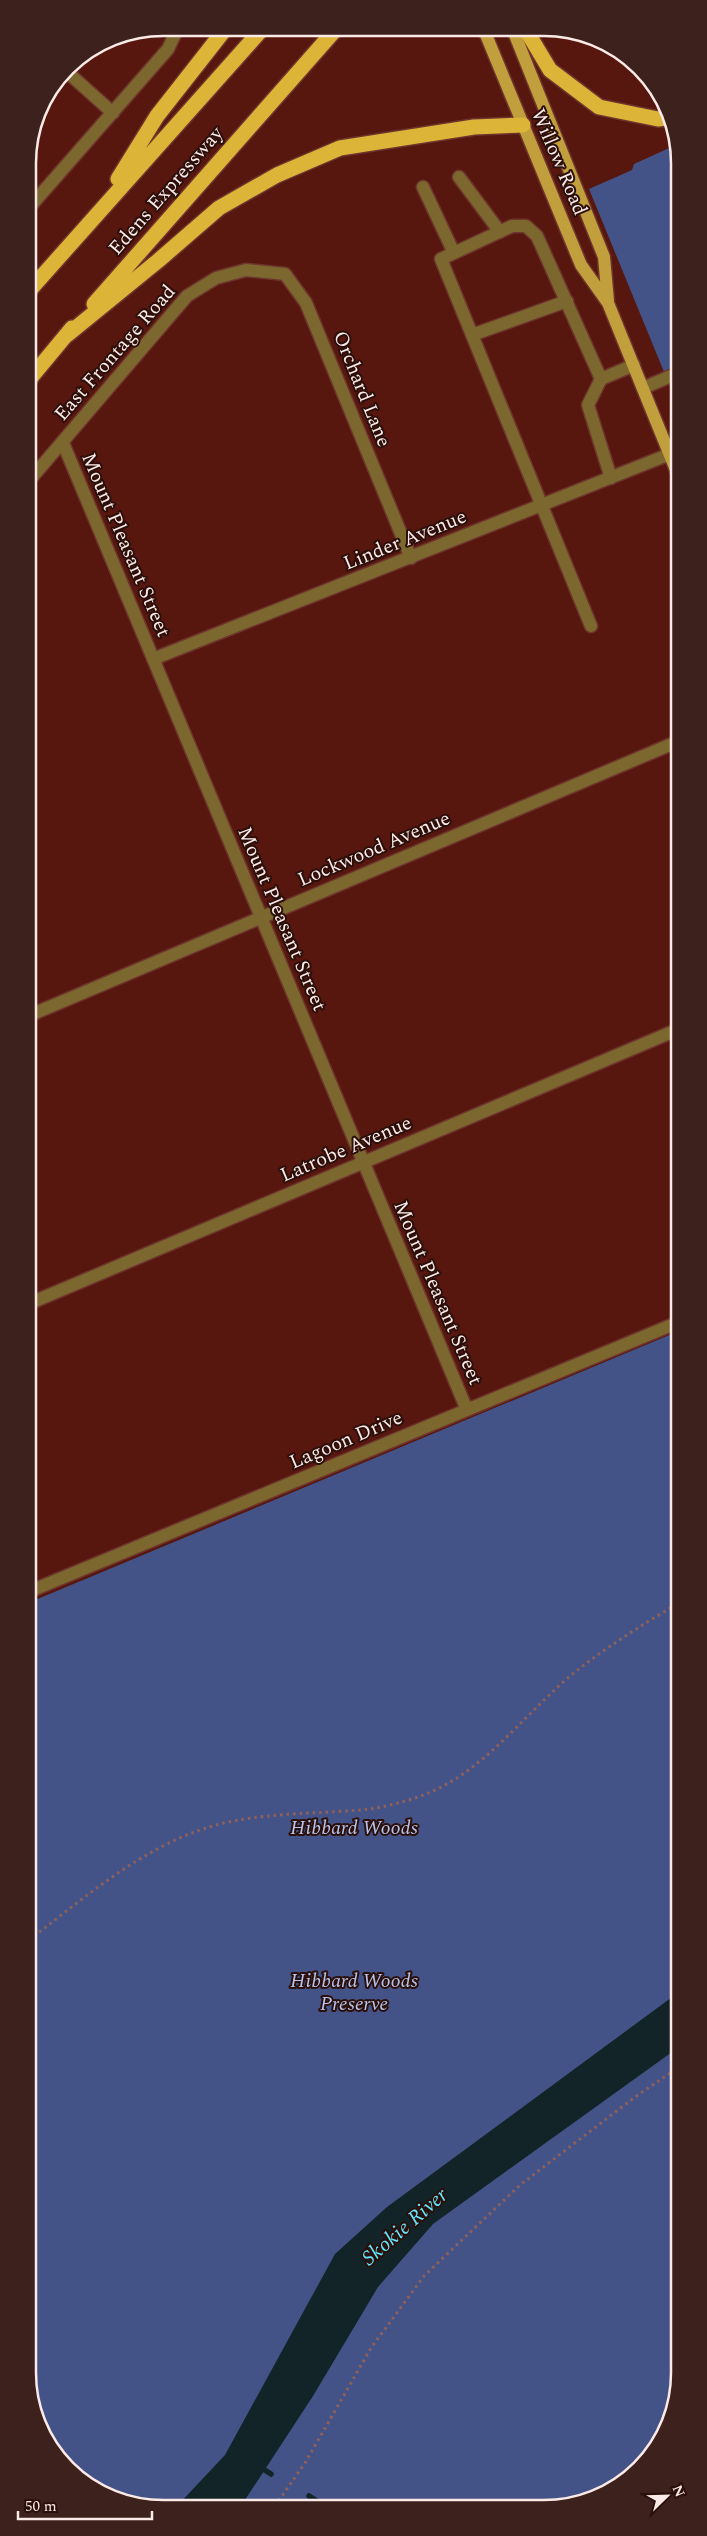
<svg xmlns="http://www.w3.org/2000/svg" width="707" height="2536" viewBox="0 0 707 2536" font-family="Spectral,serif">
<rect width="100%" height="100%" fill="#57170f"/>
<path fill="#445387" d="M678,144V406L589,189L632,170L634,164Z
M679,1331V2381L669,2425L646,2463L611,2490L562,2507L136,2506L96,2490L61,2463L29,2391L28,1603Z"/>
<path fill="#122427" d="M679,1992V2047L433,2224L378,2287L313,2396L241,2506H177L225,2455L335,2254L387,2207Z"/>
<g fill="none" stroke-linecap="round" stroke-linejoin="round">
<path stroke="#122427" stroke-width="5.5" d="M260,2467L271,2474
M309,2496L325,2506"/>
<g stroke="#6e352d" stroke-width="15">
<path id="minor" d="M65,70L113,113
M459,177L500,232
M423,187L454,253
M28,209L168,49L178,28
M472,335L567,301
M601,379L634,365
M643,388L678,373
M63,443L467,1410
M28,482L187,296L216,278L246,270L285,274L306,303L411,558
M591,626L441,259L512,226H526L537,236L601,379L588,405L611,478
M153,659L670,454
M28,1016L679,741
M28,1304L679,1029
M28,1592L679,1322"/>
</g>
<g stroke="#6e352d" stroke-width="15">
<path id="major" d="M484,30L581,265L608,303L678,475
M513,30L604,257L608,301"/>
</g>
<g stroke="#6e352d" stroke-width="18">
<path id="highway" d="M526,30L550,70L599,107L658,119L666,118
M118,179L157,116L226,28
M28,292L263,28
M94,304L336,29
M67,335L159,260L219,208L277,175L340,148L474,127L523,125
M28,381L72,328"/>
</g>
<path stroke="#90605a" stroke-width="3" stroke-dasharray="2.5 4" stroke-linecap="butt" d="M29,1940C87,1896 144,1845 216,1825C264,1812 322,1814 371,1809C392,1805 413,1800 433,1791C489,1766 528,1710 575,1672C608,1646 643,1624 679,1603
M275,2506L305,2463L371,2348L424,2276L520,2185L635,2097L679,2067"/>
<use href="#minor" stroke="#7c682e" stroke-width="12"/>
<use href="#major" stroke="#c09f3c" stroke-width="12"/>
<use href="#highway" stroke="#dcb437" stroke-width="15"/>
</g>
<g text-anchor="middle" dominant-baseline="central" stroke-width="4" stroke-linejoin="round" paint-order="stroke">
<g font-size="20" fill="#fbeae7" stroke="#2b0f0a">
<text transform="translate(559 162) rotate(67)">Willow Road</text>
<text transform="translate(166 191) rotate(-49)">Edens Expressway</text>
<text transform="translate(115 353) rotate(-49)">East Frontage Road</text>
<text transform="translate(362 389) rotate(68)">Orchard Lane</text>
<text transform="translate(405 540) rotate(-22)">Linder Avenue</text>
<text transform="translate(126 545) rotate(67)">Mount Pleasant Street</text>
<text transform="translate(374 849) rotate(-23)">Lockwood Avenue</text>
<text transform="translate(282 919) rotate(67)">Mount Pleasant Street</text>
<text transform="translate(346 1149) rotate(-23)">Latrobe Avenue</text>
<text transform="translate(438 1293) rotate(67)">Mount Pleasant Street</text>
<text transform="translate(346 1440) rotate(-23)">Lagoon Drive</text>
</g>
<g font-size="20" font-style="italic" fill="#b7c5ee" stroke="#2b0f0a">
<text x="354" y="1828">Hibbard Woods</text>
<text x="354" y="1981">Hibbard Woods<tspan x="354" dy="23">Preserve</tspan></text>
</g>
<g font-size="21" font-style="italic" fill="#61e6fd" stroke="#2b0f0a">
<text transform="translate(405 2227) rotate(-41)">Skokie River</text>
</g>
</g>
<path d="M0 0H707V2536H0ZM163 36H544A127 127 0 0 1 671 163V2373A127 127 0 0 1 544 2500H163A127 127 0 0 1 36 2373V163A127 127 0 0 1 163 36Z" fill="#3c211c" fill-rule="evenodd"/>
<path fill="none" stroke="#fbeae7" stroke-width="2.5" d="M163 36H544A127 127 0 0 1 671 163V2373A127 127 0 0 1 544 2500H163A127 127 0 0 1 36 2373V163A127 127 0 0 1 163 36Z"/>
<g transform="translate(667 2496) rotate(67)" stroke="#2b0f0a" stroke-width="4" paint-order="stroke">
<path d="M0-4L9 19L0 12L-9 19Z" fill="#fbeae7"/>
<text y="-8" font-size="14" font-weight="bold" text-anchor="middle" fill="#fbeae7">N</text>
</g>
<path d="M18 2511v8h134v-8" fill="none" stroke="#fbeae7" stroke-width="2.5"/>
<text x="25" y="2511" font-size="15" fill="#fbeae7" stroke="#2b0f0a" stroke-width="4" paint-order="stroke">50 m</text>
</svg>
